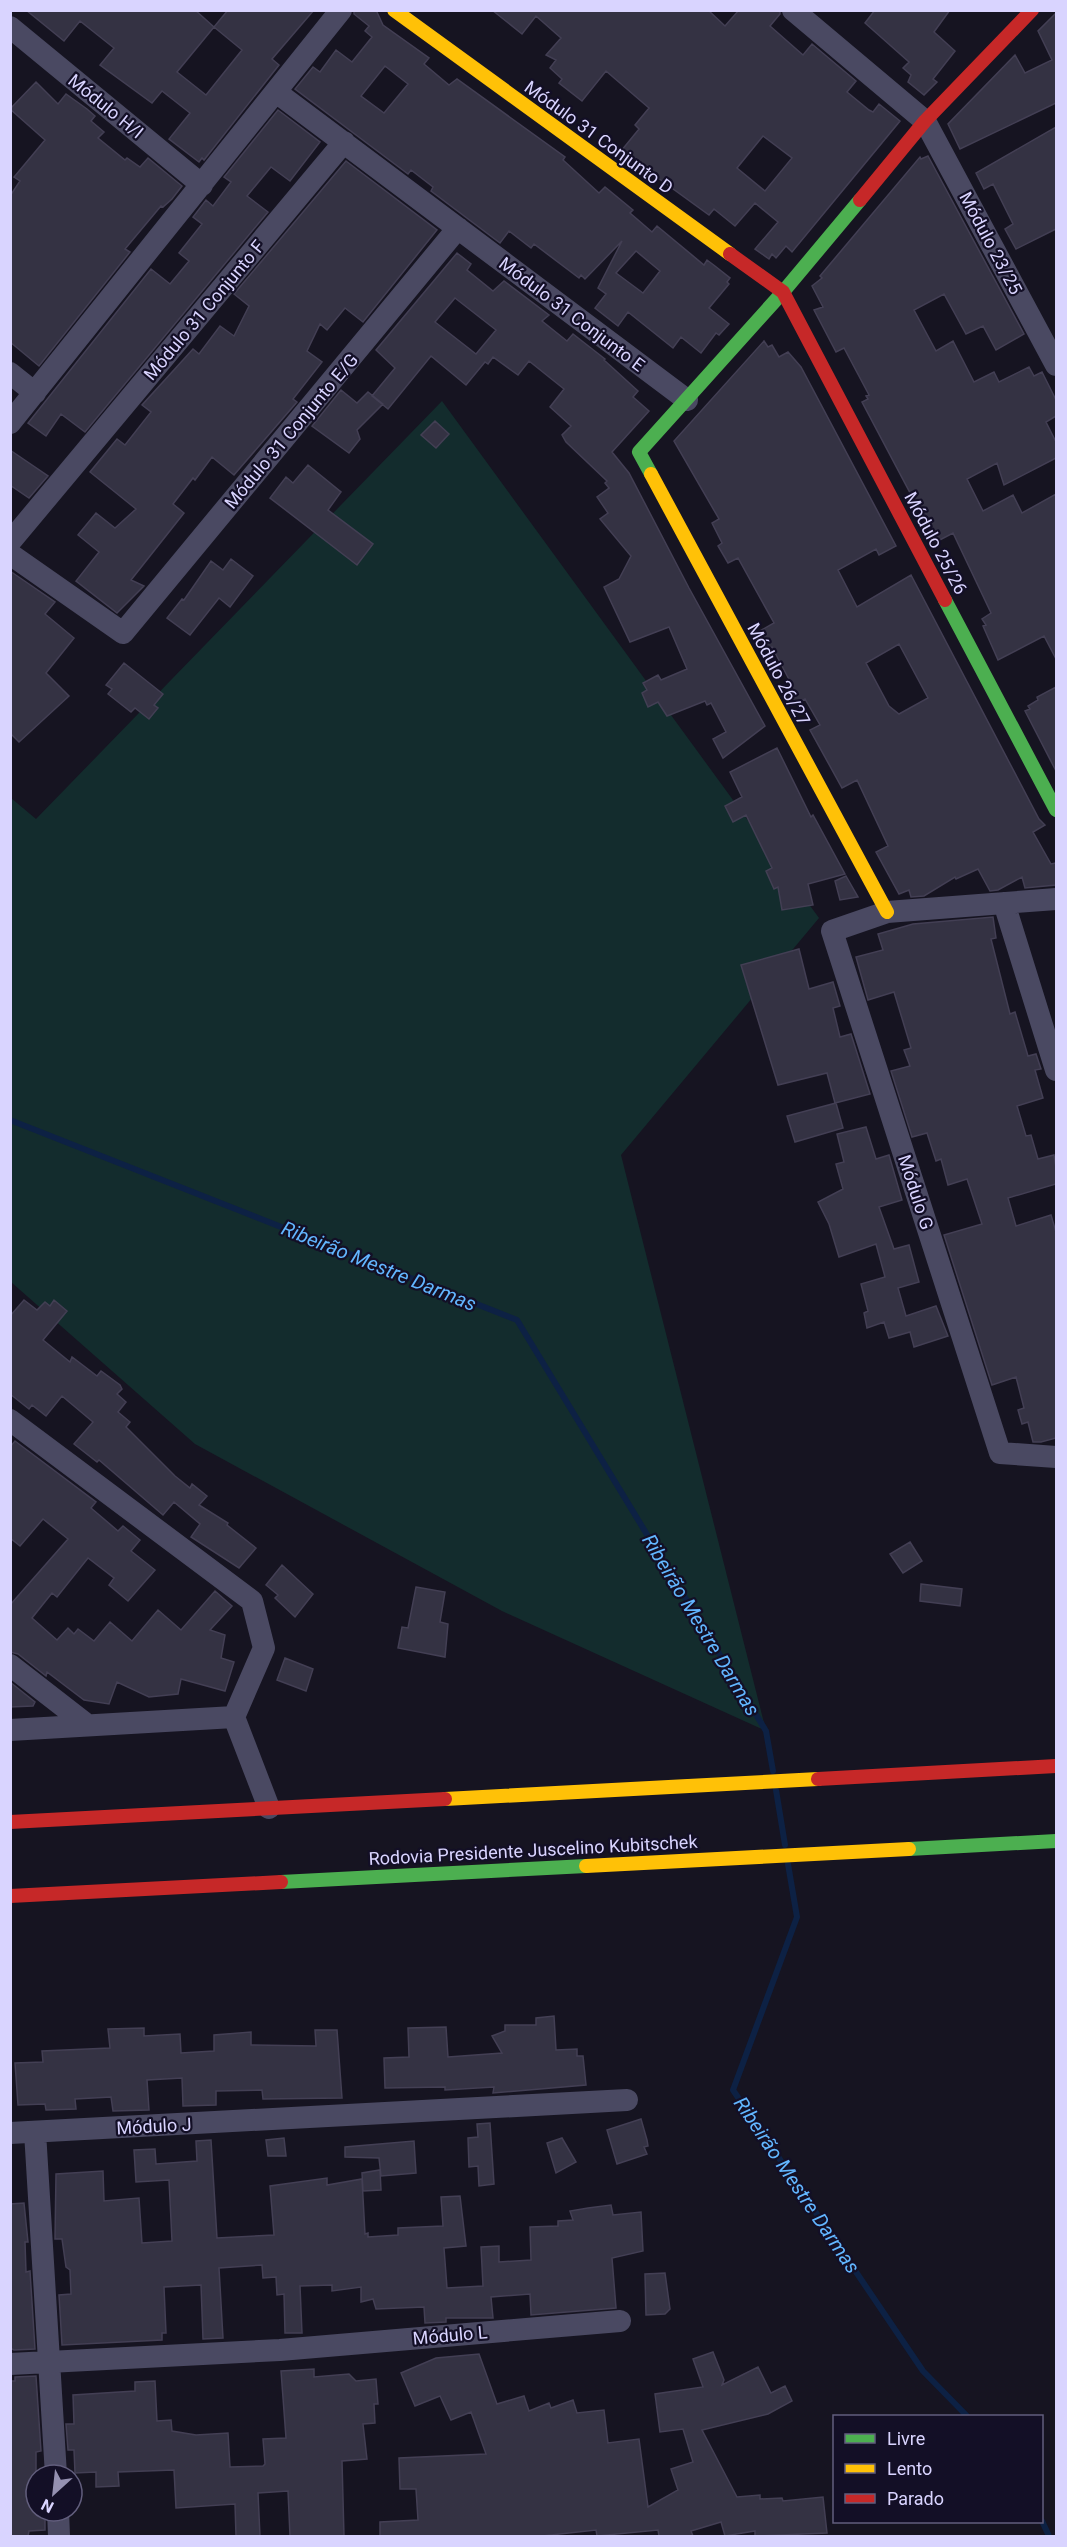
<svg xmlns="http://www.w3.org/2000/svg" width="1067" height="2547" viewBox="0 0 1067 2547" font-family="Roboto,sans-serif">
<rect width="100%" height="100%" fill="#161421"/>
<path fill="#132c2d" d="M442,401L819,918L621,1155L766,1731L502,1611L195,1444L11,1282V798L36,819Z"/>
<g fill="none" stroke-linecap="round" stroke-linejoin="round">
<path stroke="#0d2144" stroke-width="6" d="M10,1120L517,1320L766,1731L773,1771
M776,1790L785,1845
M788,1864L797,1917L733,2090L923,2371L967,2416
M1042,2521L1049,2536"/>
</g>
<path fill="#343243" stroke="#433f54" stroke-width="1.5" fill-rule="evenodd" d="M26,10H195L214,27L228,10H314L272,59L279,65L204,160L202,158L199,162L169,139L190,113L162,91L152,103L100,65L114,48L80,21L64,41ZM214,27L242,50L206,95L177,72Z
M354,10H376L383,25L429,58L424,64L449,85L457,79L565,157L563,160L599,193L605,187L633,210L630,213L652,232L657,226L704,265L707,260L715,266L730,278L727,282L729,284L709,308L729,324L719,335L716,333L701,353L681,337L673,348L628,312L618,326L595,308L606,294L598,288L622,241L585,279L581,275L579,278L534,244L531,248L509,231L500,243L431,191L433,187L411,170L408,174L295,89L313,67L320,72L336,50L352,62L372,37L365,31L369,26L354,14ZM385,66L408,84L384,113L361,96ZM636,251L660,271L643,293L616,273Z
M492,10H708L725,26L739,10H780V14L770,26L803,55L812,44L856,81L847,92L869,110L873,112L879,104L900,121L792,252L786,246L776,258L772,254L769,259L755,249L778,222L755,203L735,226L714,209L709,215L621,151L639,129L635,125L649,108L606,71L582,101L559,83L562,79L550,68L556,60L546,55L561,38L536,16L522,34ZM763,136L792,158L765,191L737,168Z
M875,10H950L934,32L955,51L933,79L937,82L924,95L908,82L911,75L903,68L909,62L865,23Z
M1056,13V103L960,149L948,124L1015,55L1025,73L1052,60L1038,31Z
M36,82L58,104L66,94L87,109L95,116L91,121L104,132L98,138L125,160L127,158L140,167L148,158L182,186L172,199L163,207L161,206L125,249L130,252L39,366L10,342V196L20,181L14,177L45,140L10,109Z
M278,110L320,142L290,181L271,167L247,196L268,212L85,432L61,414L46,436L28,423L151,269L170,284L189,261L179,253L202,224L193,217L206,200L213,206L231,182L224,177Z
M1056,127V229L1016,249L1005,229L1013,224L993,184L984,189L976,173Z
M928,156L1024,334L996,350L983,326L966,334L944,294L914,310L936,351L953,341L974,382L994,372L999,382L1029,367L1034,376L1042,372L1056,400V416L1046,422L1056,442V458L1004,485L997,463L967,479L983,511L1013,495L1022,513L1056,494V659L1044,636L998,660L983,626L986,625L982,619L991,613L953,533L936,542L862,402L868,399L866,396L869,395L844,348L836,352L814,310L823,307L812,286L822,278L820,276L920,157L921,159Z
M346,161L437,230L363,322L345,308L327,330L320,324L307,351L322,362L293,399L297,402L234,475L212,457L195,480L193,478L173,504L184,513L131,580L144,586L117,613L76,581L99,552L78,535L96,513L115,528L136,509L90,472L117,439L125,445L151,412L142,405L193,349L199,354L220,326L234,336L249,306L234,294Z
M457,253L471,264L467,270L493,291L504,281L549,315L542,321L567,341L573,334L605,359L604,360L638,391L633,397L649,411L612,452L629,473L689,588L765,726L723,758L713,739L726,732L711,703L707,705L705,701L667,716L658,702L648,707L642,693L647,690L643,683L658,675L661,680L687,669L669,627L630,642L604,587L619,579L631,556L600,519L608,513L597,497L609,488L605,483L607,481L566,442L562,435L571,426L550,407L564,389L529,361L518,375L493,357L488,364L485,362L466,385L431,356L388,409L372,396L395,368L376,350ZM455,298L496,330L476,354L435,322Z
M764,341L768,347L772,345L779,357L788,352L801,367L896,546L879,555L876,549L838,570L857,607L911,575L1039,819L1045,825L1033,832L1051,864L1056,863V885L1025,888L1022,877L998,890L990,891L978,869L956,879L955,877L924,896L911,897L909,890L899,894L876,852L888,846L857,780L842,788L810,730L820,725L805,699L796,704L788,689L793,687L772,647L767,650L758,632L774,623L738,558L728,563L718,546L722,543L712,523L719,519L674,441ZM899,644L928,698L899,714L889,706L866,663Z
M341,390L357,403L368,392L383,404L357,430L360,439L349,453L312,426Z
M435,421L449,434L436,448L421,435Z
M10,450L48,476L29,498L10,485Z
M308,465L341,492L328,510L373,544L357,565L270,498L286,477L293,483Z
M231,559L253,576L230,607L219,598L190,635L167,618L182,599L184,600L211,561L223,570Z
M10,571L55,602L45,614L74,638L46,673L69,696L19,742L10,733Z
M124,663L163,694L154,705L158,708L149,719L135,708L131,712L108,694L112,689L106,685Z
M1056,687V771L1025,711L1030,709L1028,706L1038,700L1037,697Z
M777,748L811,817L813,815L845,874L808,884L813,905L782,910L778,887L774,889L766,871L772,868L746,815L733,822L725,806L742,797L730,772Z
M846,876L858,897L840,900L835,881Z
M993,917L996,938L991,939L1010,1014L1015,1012L1028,1056L1036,1054L1041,1069L1035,1070L1043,1098L1017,1106L1026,1136L1031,1135L1038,1159L1054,1155L1056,1168V1184L1008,1198L1016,1226L1051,1215L1056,1232V1438L1041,1442H1033L1028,1422L1022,1424L1018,1410L1024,1408L1016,1377L992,1385L944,1235L982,1224L967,1179L948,1185L941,1159L936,1161L927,1133L912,1137L891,1071L910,1066L904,1050L911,1048L894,992L868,1000L856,957L883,950L878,934L913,924Z
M799,949L809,989L833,982L840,1006L833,1008L840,1037L851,1034L870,1094L835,1103L827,1073L778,1085L741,965Z
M836,1103L843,1128L795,1142L787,1116Z
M866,1127L876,1159L889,1155L902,1200L879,1207L894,1249L909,1245L919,1282L898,1288L906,1316L936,1306L948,1336L914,1347L910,1332L889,1338L884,1322L867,1328L864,1313L868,1311L861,1284L885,1277L876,1244L839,1257L829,1224L818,1202L843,1189L836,1164L844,1162L837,1134Z
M24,1300L37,1310L45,1302L50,1306L54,1300L67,1311L43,1340L70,1362L72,1357L97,1376L101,1371L120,1385L122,1389L117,1394L126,1402L118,1412L130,1422L126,1427L175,1476L190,1488L192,1484L207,1496L199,1505L228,1523L227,1525L256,1548L239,1568L191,1537L200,1524L174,1502L163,1515L99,1460L97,1462L74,1444L93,1422L62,1396L46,1416L32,1405L29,1409L10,1394V1316Z
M15,1441L96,1502L91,1508L118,1531L123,1526L140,1540L131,1551L155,1570L128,1601L109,1585L114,1578L88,1558L57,1597L52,1593L32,1618L57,1640L68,1628L74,1634L78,1629L94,1641L110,1622L132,1641L158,1610L181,1630L215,1591L232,1606L210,1630L225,1635L221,1658L234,1662L225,1691L181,1679L178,1694L149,1697L117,1682L109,1704L84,1700L47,1672L46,1676L18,1654L10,1652V1605L68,1539L43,1519L20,1546L10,1538V1447Z
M910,1542L922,1561L903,1573L890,1554Z
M282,1565L313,1594L295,1617L275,1598L278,1595L266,1585Z
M921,1584L962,1589L960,1606L920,1601Z
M416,1587L445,1592L440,1622L448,1624L445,1657L398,1648L402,1627L408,1628Z
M285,1658L313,1669L306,1691L277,1680Z
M10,1682L35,1702L33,1706L10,1707Z
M554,2016L556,2050L577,2049V2056H583L586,2085L493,2093L494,2087L445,2090V2087L385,2088L384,2058L409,2057L408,2028L446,2027L448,2057L502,2053L492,2036L505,2031V2025H536V2018Z
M144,2028V2036L180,2034L181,2053L214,2051V2035L251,2032V2045L316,2046L315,2030H337L342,2098L263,2099L262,2090L216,2091V2105L183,2106L182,2078L147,2080L149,2110L113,2111L111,2097L75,2099L76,2109L46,2110L45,2104L18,2105L15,2063L43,2062L42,2051L110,2048L108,2029Z
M641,2119L647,2140L648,2146L644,2147L647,2154L617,2164L607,2130Z
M490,2123L494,2184L479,2186L478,2166L469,2167L468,2138L478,2137L477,2124Z
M284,2138L286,2156H268L266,2140Z
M562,2138L576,2162L556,2173L547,2143Z
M211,2140L217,2238L274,2235L270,2186L327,2178V2185L362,2179L365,2234L368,2233V2237L398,2235V2228L443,2226L441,2197L460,2196L466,2246L444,2248L447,2288L483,2286L481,2247L499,2246V2262L531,2260L530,2227L558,2226V2221L573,2220L570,2211L588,2208L611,2205L613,2215L641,2212L643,2251L612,2258L616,2308L531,2315L530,2294L491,2297L493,2318H446V2322L425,2323L424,2307L376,2309L373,2299L361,2302V2287L332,2291V2285L300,2286L302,2333H285L284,2294L277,2295L276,2277L263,2278L262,2265L219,2268L223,2338L203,2339L201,2285L164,2287L166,2333H162V2340L62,2345L59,2295L71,2294L70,2270L66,2267L62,2239H55L56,2174L103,2171L104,2201L139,2198L142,2243L172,2241L169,2180L136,2182L134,2150L155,2149L156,2164L197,2161L196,2141Z
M414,2141L416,2173L381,2176L379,2158L345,2157V2147Z
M380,2170L381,2190L363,2191L362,2173Z
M24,2203L28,2242H25L26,2272L30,2271L35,2349L14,2350L10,2348V2204Z
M665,2273L670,2309L665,2314L646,2315L645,2274Z
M713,2352L724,2380L722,2385L758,2367L771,2393L785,2386L792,2401L768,2414L702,2430L737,2497L760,2495V2499L782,2498L783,2501L823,2497L827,2533L755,2536V2531L725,2536L721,2522L691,2531L693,2536H659L658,2530L597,2536L596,2530L542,2536H380V2522L418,2520L416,2489H400L399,2458L486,2454L471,2412L451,2420L440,2396L415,2406L401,2373L436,2358L479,2354L497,2404L524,2396L529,2411L549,2403L551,2408L573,2400L577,2413L604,2410L608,2443L639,2439L648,2507L678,2490L671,2469L693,2462L683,2429L660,2432L655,2394L703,2387L693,2359Z
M314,2369V2377L349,2374L356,2381L376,2379L378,2404H374L375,2423L363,2424L367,2459L342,2461L344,2536H290L288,2491L258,2493L260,2536H236L235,2504L176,2508L174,2470L118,2472L119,2486L96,2487V2472L75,2473L74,2450H68L66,2424H74L73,2395L135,2391V2382L155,2381L157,2421L171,2420L172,2431L196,2435L228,2433L230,2467L263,2466L265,2464L263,2439L286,2438L281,2371Z
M36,2376L41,2451L36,2452V2511H45V2530L29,2531L28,2536H10V2381H15V2377Z"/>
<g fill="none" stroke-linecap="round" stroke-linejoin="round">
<path stroke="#4a4962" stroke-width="22" d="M793,10L925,121L1056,365
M10,27L202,185
M276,92L687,400
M10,373L35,393
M10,423L341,10
M10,542L344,142
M10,554L123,633L458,228
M1056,899L887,912L832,931L1000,1453L1056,1457
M1004,903L1056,1070
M10,1420L252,1601L264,1648L234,1717L10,1730
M10,1665L86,1724
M234,1717L269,1808
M35,2132L56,2475
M10,2133L627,2100
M10,2364L280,2350L620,2321
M58,2511L59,2536"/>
<path stroke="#4caf50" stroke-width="14" d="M651,474L639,452L783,292L860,200
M945,600L1056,810
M909,1849L1056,1841
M281,1882L586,1866"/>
<path stroke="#ffc107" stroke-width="14" d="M394,10L730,254
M651,474L887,912
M445,1799L818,1779
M586,1866L909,1849"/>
<path stroke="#c62828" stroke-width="14" d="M860,200L925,121L1032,10
M730,254L783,292L945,600
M818,1779L1056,1766
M10,1822L445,1799
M10,1896L281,1882"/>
</g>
<g text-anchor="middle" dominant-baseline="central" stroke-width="4.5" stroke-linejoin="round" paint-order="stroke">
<g font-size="18" fill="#d9d4ff" stroke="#130f26">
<text transform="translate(106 106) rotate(39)">Módulo H/I</text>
<text transform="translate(599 137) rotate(36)">Módulo 31 Conjunto D</text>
<text transform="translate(991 243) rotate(62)">Módulo 23/25</text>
<text transform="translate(204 310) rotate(-50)">Módulo 31 Conjunto F</text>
<text transform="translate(572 314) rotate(37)">Módulo 31 Conjunto E</text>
<text transform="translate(291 431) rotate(-50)">Módulo 31 Conjunto E/G</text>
<text transform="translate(936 543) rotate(62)">Módulo 25/26</text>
<text transform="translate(779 674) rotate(62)">Módulo 26/27</text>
<text transform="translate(916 1192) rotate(72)">Módulo G</text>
<text transform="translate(533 1850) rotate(-3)">Rodovia Presidente Juscelino Kubitschek</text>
<text transform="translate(154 2126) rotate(-3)">Módulo J</text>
<text transform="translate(450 2335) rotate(-5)">Módulo L</text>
</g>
<g font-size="20" font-style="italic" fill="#62b6ff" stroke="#130f26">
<text transform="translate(379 1266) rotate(22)">Ribeirão Mestre Darmas</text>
<text transform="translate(701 1625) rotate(59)">Ribeirão Mestre Darmas</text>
<text transform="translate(797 2185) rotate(56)">Ribeirão Mestre Darmas</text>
</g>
</g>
<rect width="1067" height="2547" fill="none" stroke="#d9d4ff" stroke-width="24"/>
<rect x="833" y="2415" width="210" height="108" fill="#130f26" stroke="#625e7d" stroke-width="1.5"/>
<rect x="845" y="2434" width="30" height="9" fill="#4caf50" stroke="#625e7d" stroke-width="1.5"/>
<text x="887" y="2445" font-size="18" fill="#d9d4ff">Livre</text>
<rect x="845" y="2464" width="30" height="9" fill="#ffc107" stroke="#625e7d" stroke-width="1.5"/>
<text x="887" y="2475" font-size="18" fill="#d9d4ff">Lento</text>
<rect x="845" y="2494" width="30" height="9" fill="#c62828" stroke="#625e7d" stroke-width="1.5"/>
<text x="887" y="2505" font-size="18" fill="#d9d4ff">Parado</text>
<g transform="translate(54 2493) rotate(207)"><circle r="28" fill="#130f26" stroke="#625e7d" stroke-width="1.5"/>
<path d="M0-4.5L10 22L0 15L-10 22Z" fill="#9591b1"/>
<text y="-9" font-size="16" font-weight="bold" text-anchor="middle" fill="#d9d4ff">N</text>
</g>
</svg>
